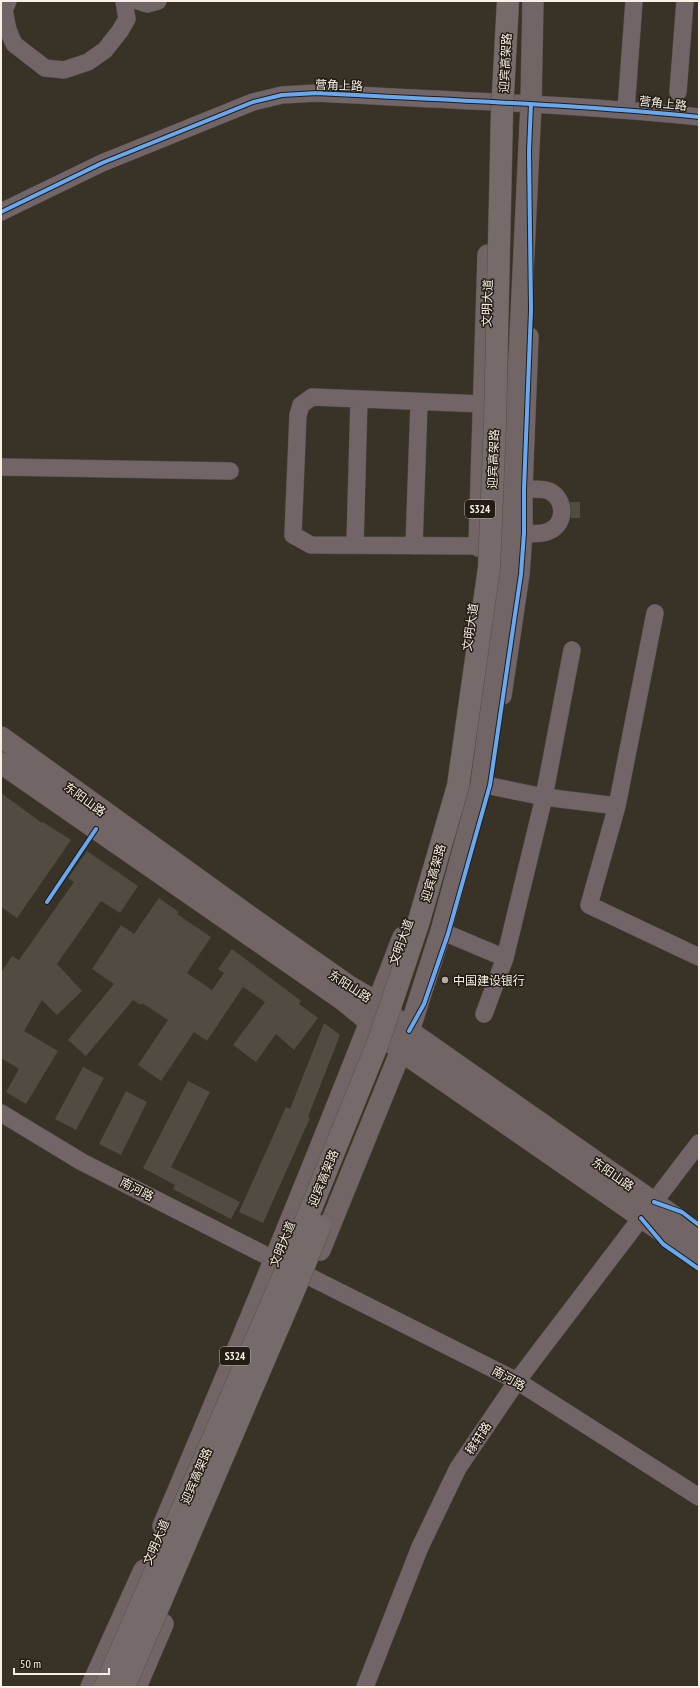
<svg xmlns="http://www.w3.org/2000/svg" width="700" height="1688" viewBox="0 0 700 1688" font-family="'PT Sans Narrow','Noto Sans SC',sans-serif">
<rect width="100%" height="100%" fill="#393227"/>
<path fill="#514b41" d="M570,502H580V518H571Z
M1,793L42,823L43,822L71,840L17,918L1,907Z
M87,851L138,886L120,913L101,901L57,964L82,991L57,1015L42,1000L24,1031L58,1051L26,1104L6,1092L19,1069L1,1058V973L12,956L19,960L74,882L68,878Z
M159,898L179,912L177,914L211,937L187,973L212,990L224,973L218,969L232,949L301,1001L299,1004L318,1018L294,1050L276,1034L256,1062L233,1045L265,1002L243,987L207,1041L194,1032L161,1081L138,1065L168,1020L142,1003L141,1005L133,1000L86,1056L68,1040L114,984L92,969L121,925L134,934Z
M324,1023L340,1035L308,1117L310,1118L263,1223L239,1212L286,1107L290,1109Z
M83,1067L104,1078L76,1130L55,1119Z
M188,1081L210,1092L171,1167L240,1202L231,1219L173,1189L175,1185L143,1168Z
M126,1091L147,1102L121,1155L99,1144Z"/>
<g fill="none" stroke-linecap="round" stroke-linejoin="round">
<g stroke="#565047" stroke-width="18">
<path id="minor" d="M8,1L4,10L8,30L14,44L45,68L64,70L88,62L105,50L120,31L127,19L124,1
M138,1L147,4L158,1
M678,92L685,1
M626,110L634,1
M1,212L102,163L253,102L282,95L317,93C444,100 572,104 699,117
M1,467L230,471
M524,489C532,489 542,488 549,491C566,499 566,524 549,531C542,535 532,533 524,533
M355,545L359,399
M414,546L419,403
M479,546L311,545L293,535L298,415L301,405L312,397L483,404
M655,613L617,806L589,905L699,957
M503,696L521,574L524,533V489L530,336
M481,784L544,797L617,806
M441,931L505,958
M484,1014L505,958L544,797L572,650
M1,1113L82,1162L275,1260
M654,1202L699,1143
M310,1277L517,1381L699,1497
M365,1687L420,1547L458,1468L517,1381L641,1218"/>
</g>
<g stroke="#565047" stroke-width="22">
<path id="major" d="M479,546L488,255
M1,737L249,916L349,986L378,1003L409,1031L699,1234
M1,763L343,1000L371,1023L401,1051L699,1257
M320,1250L409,1031L441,931L481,784L509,570L531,104L533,1
M163,1526C246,1331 327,1135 403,937
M91,1687L144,1570
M136,1687L163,1624"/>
</g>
<use href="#minor" stroke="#716568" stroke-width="17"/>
<use href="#major" stroke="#726565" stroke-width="21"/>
<g stroke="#565047" stroke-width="23" stroke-linecap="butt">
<path id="highway-bridge" d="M105,1687L281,1282L378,1043L418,924L458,786L489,568L495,424L502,112L508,1
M124,1687L295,1288L320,1226"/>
</g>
<use href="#highway-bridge" stroke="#756b6a" stroke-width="22"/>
<g stroke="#221c14" stroke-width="6">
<path id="cycleway" d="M1,212L102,163L253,102L282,95L317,93C444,100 572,104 699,117
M47,902L96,829
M409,1031L424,1004L448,934L490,785L521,574L524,533V489L531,310L529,151L531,104
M654,1202L682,1212L699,1225
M641,1218L663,1244L699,1269"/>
</g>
<use href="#cycleway" stroke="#66a8f1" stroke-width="4"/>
</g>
<circle fill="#b5aea2" stroke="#221c14" stroke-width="1.5" cx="445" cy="980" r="4"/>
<g text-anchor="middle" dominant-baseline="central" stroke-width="3" stroke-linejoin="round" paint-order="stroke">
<g fill="#221c14" stroke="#b8b0a6" stroke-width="1">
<rect x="465" y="500" width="30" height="18" rx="3"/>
<rect x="220" y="1347" width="30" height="18" rx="3"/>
</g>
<g font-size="11" font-weight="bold" fill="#f8f0e4">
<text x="480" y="509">S324</text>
<text x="235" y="1356">S324</text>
</g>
<g font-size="12" fill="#f8f0e4" stroke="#221c14">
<text transform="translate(505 63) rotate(-87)">迎宾高架路</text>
<text transform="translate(339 85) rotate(2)">营角上路</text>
<text transform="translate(663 103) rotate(6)">营角上路</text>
<text transform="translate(487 303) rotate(-88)">文明大道</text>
<text transform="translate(493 459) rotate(-88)">迎宾高架路</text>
<text transform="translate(470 627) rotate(-82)">文明大道</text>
<text transform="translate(85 799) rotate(36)">东阳山路</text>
<text transform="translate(433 873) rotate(-74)">迎宾高架路</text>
<text transform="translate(401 942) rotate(-70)">文明大道</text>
<text transform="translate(350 986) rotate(33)">东阳山路</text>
<text transform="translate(613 1174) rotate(35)">东阳山路</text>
<text transform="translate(323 1178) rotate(-68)">迎宾高架路</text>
<text transform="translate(137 1189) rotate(27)">南河路</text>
<text transform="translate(282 1244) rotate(-68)">文明大道</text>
<text transform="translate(509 1378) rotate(29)">南河路</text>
<text transform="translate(478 1438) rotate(-56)">稼轩路</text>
<text transform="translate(196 1476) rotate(-67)">迎宾高架路</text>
<text transform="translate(156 1542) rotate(-67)">文明大道</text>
</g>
<g font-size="12" fill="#f8f0e4" stroke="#221c14" text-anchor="start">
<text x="453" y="980">中国建设银行</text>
</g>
</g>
<rect width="700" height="1688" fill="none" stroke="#f8f0e4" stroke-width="4"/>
<path d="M14 1668v6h95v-6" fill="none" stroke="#f8f0e4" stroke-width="2"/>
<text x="20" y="1668" font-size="12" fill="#f8f0e4" stroke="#221c14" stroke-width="3" paint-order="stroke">50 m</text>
</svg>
